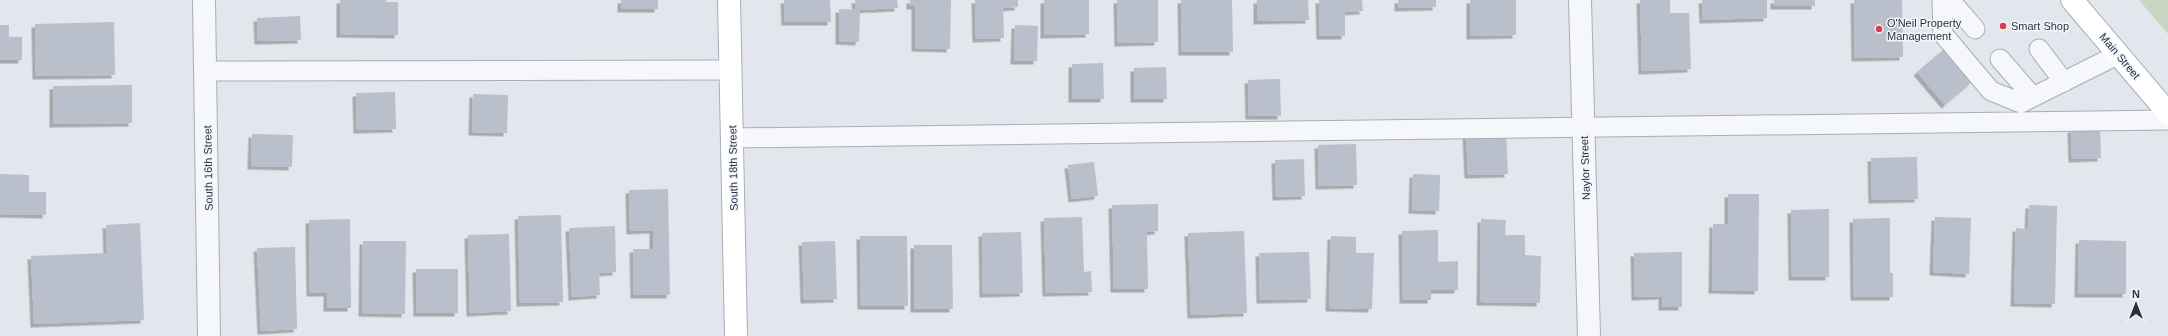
<svg xmlns="http://www.w3.org/2000/svg" width="2168" height="336" viewBox="0 0 2168 336" font-family="Helvetica,sans-serif">
<defs>
<filter id="shadow"><feDropShadow dx="-3.5" dy="3.5" stdDeviation="0" flood-color="#0004"/></filter>
</defs>
<rect width="100%" height="100%" fill="#e3e6ec"/>
<path fill="#c7d7c3" d="M2139,0H2168V34Z"/>
<path fill="#b9bfcb" filter="url(#shadow)" d="M340,0H386V2H398V35L340,34Z
M621,0H658V9H621Z
M784,0H830L831,22H785Z
M855,0H897L898,8L856,10Z
M910,0H951L950,49L915,48V6H910Z
M975,0H1018V7L1003,8L1004,38L976,39Z
M1044,0H1089V34L1044,35Z
M1117,0H1158V42L1118,43Z
M1181,0H1232L1233,52H1182Z
M1257,0H1308L1309,20L1257,21Z
M1319,0H1362L1363,11L1345,12V36H1320Z
M1398,0H1436V7L1398,8Z
M1470,0H1516V35L1470,36Z
M1640,0H1670V13H1689L1691,69L1642,71Z
M1702,0H1767V18L1703,20Z
M1774,0H1815V6H1774Z
M1854,0H1902L1903,57L1855,58Z
M839,9L860,10L859,42L839,41Z
M300,16L301,40L258,41L257,18Z
M114,22L115,75L36,76L35,24Z
M0,25H9V37H22V60H0Z
M1015,25L1038,26L1037,61H1014Z
M1944,49L1972,82L1945,105L1917,72Z
M1103,63L1104,99H1072V64Z
M1166,67L1167,99H1134V68Z
M1280,79L1281,116H1249L1248,80Z
M132,85V123L53,124V86Z
M395,92L396,129L357,130L356,93Z
M473,94L508,95L507,133L472,132Z
M2100,128L2101,158L2072,159L2071,129Z
M1506,133L1508,174L1468,175L1466,134Z
M252,134L293,135L292,167L251,166Z
M1356,144L1357,185L1319,186L1318,145Z
M1917,157L1918,199L1872,200L1871,158Z
M1304,159L1305,196L1276,197L1275,160Z
M1094,162L1098,196L1072,199L1068,165Z
M0,174L29,175V192H46V215L0,214Z
M1413,174L1440,175L1439,211L1412,210Z
M668,189L670,295H634L633,249H653V230L630,231L629,190Z
M1728,194H1759L1758,291L1712,290L1713,224H1728Z
M1158,204V231L1147,232L1148,289H1114L1112,205Z
M2029,205L2057,206L2055,304L2014,303L2016,228L2028,229Z
M1829,209V277H1792L1791,210Z
M561,215L563,302L520,303L518,216Z
M1082,217L1084,272L1091,271L1092,292L1046,293L1044,218Z
M1935,217L1971,218L1969,274L1933,272Z
M1890,218V273H1893V297H1854L1853,219Z
M350,219L351,308H327V293H310L309,220Z
M1481,219L1506,220L1505,235H1525V255L1541,256L1540,303L1480,302Z
M140,223L144,320L34,324L31,256L107,253L106,225Z
M615,226L616,272L599,273L600,295L572,297L569,228Z
M1438,230V262L1458,261V290H1431V300H1403L1402,231Z
M1244,231L1247,313L1191,315L1188,233Z
M1021,232L1023,293L983,294L982,233Z
M509,234L511,311L470,313L468,235Z
M860,236H907L908,306H861Z
M1331,236L1356,237V253H1374L1372,309L1329,308Z
M2079,240L2126,241V294H2078Z
M363,241H406L405,314L362,313Z
M835,241L837,299L804,300L802,242Z
M914,245H952L953,309H914Z
M295,247L297,329L261,331L257,248Z
M1309,252L1311,299L1260,300L1259,253Z
M1682,252V307H1662V296L1635,297L1634,253Z
M416,269H458V313H417Z"/>
<g fill="none" stroke-linecap="round" stroke-linejoin="round">
<g stroke="#a7adb7" stroke-width="21">
<path id="lane" d="M1942,0L1943,34L1991,91L2021,103L2119,54
M1950,0L1975,29
M2039,49L2064,82
M2000,59L2033,97
M207,71L729,70
M733,138L2168,120"/>
</g>
<g stroke="#a7adb7" stroke-width="24">
<path id="street" d="M204,0L209,336
M1580,0L1589,336"/>
</g>
<g stroke="#a7adb7" stroke-width="24">
<path id="secondary" d="M729,0L736,336
M2072,0L2168,113"/>
</g>
<use href="#lane" stroke="#f6f7fa" stroke-width="19"/>
<use href="#street" stroke="#f6f7fa" stroke-width="22"/>
<use href="#secondary" stroke="#fff" stroke-width="22"/>
</g>
<g fill="#dc3c51" stroke="#f3f5f9" stroke-width="1.5">
<circle cx="2003" cy="26" r="4"/>
<circle cx="1879" cy="29" r="4"/>
</g>
<g text-anchor="middle" dominant-baseline="central" stroke-width="3" stroke-linejoin="round" paint-order="stroke">
<g font-size="11" fill="#283346" stroke="#f3f5f9" text-anchor="start">
<text x="1887" y="23">O'Neil Property<tspan x="1887" dy="13">Management</tspan></text>
<text x="2011" y="26">Smart Shop</text>
</g>
<g font-size="11" fill="#283346" stroke="#f3f5f9">
<text transform="translate(2120 56) rotate(50)">Main Street</text>
<text transform="translate(208 168) rotate(-91)">South 16th Street</text>
<text transform="translate(733 168) rotate(-91)">South 18th Street</text>
<text transform="translate(1585 168) rotate(-92)">Naylor Street</text>
</g>
</g>
<g transform="translate(2136 304)" stroke="#f3f5f9" stroke-width="3" paint-order="stroke">
<path d="M0-3L7 15L0 10L-7 15Z" fill="#283346"/>
<text y="-6" font-size="11" font-weight="bold" text-anchor="middle" fill="#283346">N</text>
</g>
</svg>
